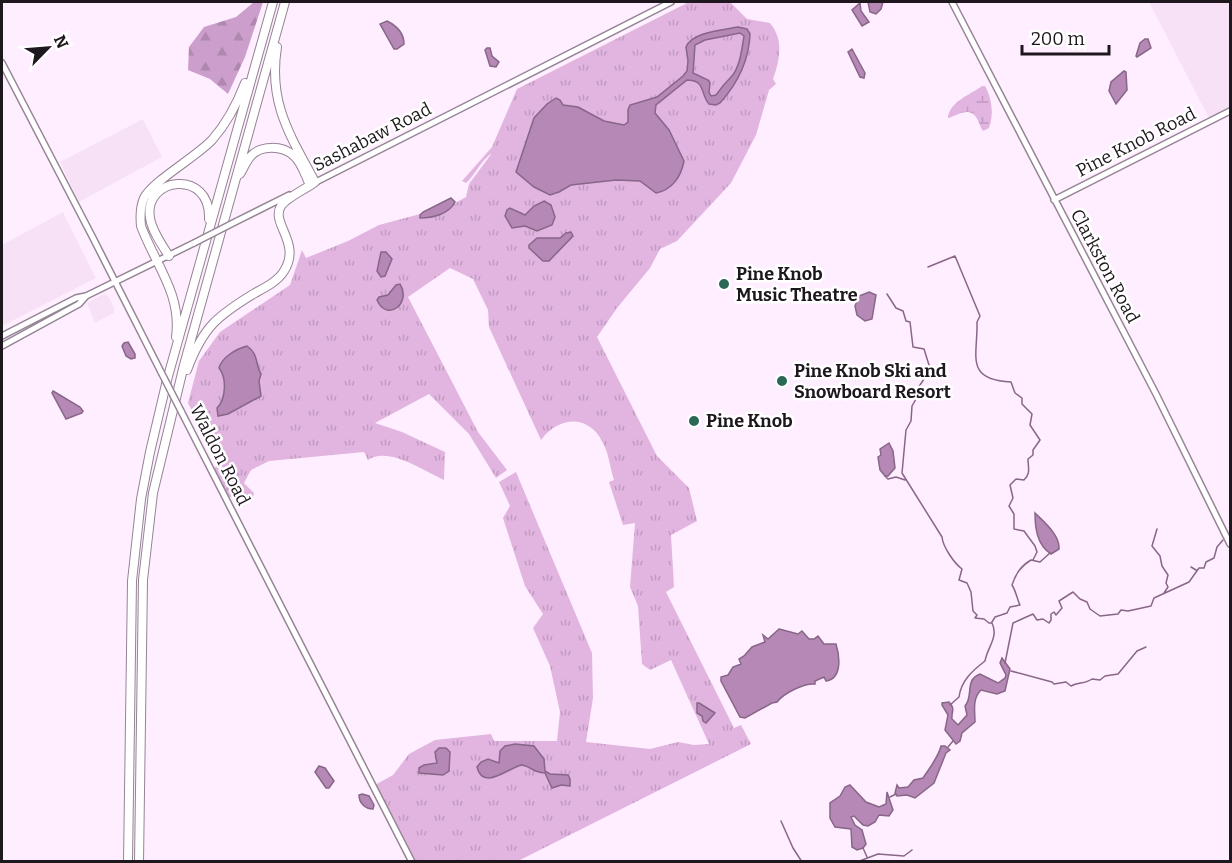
<svg xmlns="http://www.w3.org/2000/svg" width="1232" height="863" viewBox="0 0 1232 863" font-family="Bitter,serif">
<defs>
<pattern id="grass-tufts" width="24" height="20" patternUnits="userSpaceOnUse" patternTransform="scale(1.5)"><rect width="24" height="20" fill="#e1b5e0"/><path d="M3 7l-1-3M5 7V3M7 7l1-3M15 17l-1-3M17 17v-4M19 17l1-3" fill="none" stroke="#c19bc0"/></pattern>
<pattern id="forest-firs" width="22" height="20" patternUnits="userSpaceOnUse" patternTransform="scale(1.5)"><rect width="22" height="20" fill="#cc9ecc"/><path d="M5 1l3.5 6h-7zM16 11l3.5 6h-7z" fill="#af87af"/></pattern>
<pattern id="wetland-marsh" width="20" height="14" patternUnits="userSpaceOnUse" patternTransform="scale(1.5)"><rect width="20" height="14" fill="#e1b5e0"/><path d="M1 5h8M5 5V1M11 12h8M15 12V8" fill="none" stroke="#c19bc0"/></pattern>
</defs>
<rect width="100%" height="100%" fill="#fef"/>
<path fill="#f7e1f7" d="M1149,2H1230V109L1210,120Z
M143,119L162,157L79,202L60,162Z
M63,212L96,278L2,326V245Z
M104,294L107,295L110,299L114,308V313L95,323L87,303Z"/>
<path fill="url(#grass-tufts)" d="M689,2H730L747,19L770,23C784,40 780,59 773,79L776,84L769,90L756,135L731,183L677,241L660,249L650,268L617,308L597,337L657,456L689,488L697,521L671,535L674,587L666,592L734,728L741,725L751,744L518,861H415L375,785L393,775L409,754L435,740L491,734L494,741H557L560,712L550,666L533,628L543,614L525,586L503,518L510,506L499,482L516,472L592,653L593,698L586,742L650,749L678,742L694,745L709,744L671,660L650,670L642,664L638,606L630,587L635,523L623,525L609,482L614,480C610,468 609,454 603,443C589,414 559,416 541,440L489,327L488,310L473,279L450,268L408,297L478,432L507,470L496,478L469,434L429,394L375,423L402,432L445,452L444,480C424,471 388,446 368,460L364,452L269,461L251,470L244,483L254,493L252,502L226,496L212,469L219,465L188,403L199,361L220,332L290,285L302,250L306,258L348,241L379,225L450,206L466,197L469,184L492,153C481,160 476,174 466,183L462,181L492,147L517,89Z"/>
<path fill="url(#forest-firs)" d="M254,2H263L245,57L228,94L210,79L188,70L189,47L204,27L236,17Z"/>
<path fill="url(#wetland-marsh)" d="M982,86H985C992,98 994,115 989,128L983,131C980,127 979,121 976,117C968,106 957,116 948,118C949,102 970,95 982,86Z"/>
<path fill="#b588b5" stroke="#868" stroke-width="1.5" fill-rule="evenodd" d="M868,2H883L881,9L876,14L870,12Z
M860,3L861,11L869,22L862,26L852,10Z
M387,21C397,26 404,33 404,44L397,49H394L380,24Z
M738,27L747,29L750,34C749,61 738,83 720,103L716,105L709,104C700,94 706,80 687,80L656,105L655,113L669,130L684,161C681,177 672,190 656,193L640,181L616,180L571,185L559,192L550,195L534,187L516,172L534,118L547,104L556,98L560,100L563,105L578,107L604,121L624,125L628,122V110L630,105L657,97L683,76L687,71L688,61L686,47C692,32 722,30 738,27ZM740,33L744,36C742,48 740,68 731,77C725,83 721,88 716,95L711,96L709,92L710,83L708,80L693,73L695,45L705,40Z
M1145,39H1148L1151,48L1137,57L1136,56L1140,43Z
M487,48H490L492,56L499,62L496,67L490,66L485,50Z
M852,49L865,73L864,78L860,77L848,52Z
M1124,71L1126,72L1127,90L1116,104L1109,91L1111,82Z
M451,198L455,202C449,214 433,218 420,218V215L423,212Z
M544,201L551,205L555,217L552,225L537,231L525,226L512,228L505,216L507,210L510,208L525,215L534,206Z
M571,232L573,236L549,261H543L529,248V245L537,238H560L566,233Z
M381,252H386L392,259L385,276L381,277L377,271Z
M400,284C412,303 387,323 377,300L379,297L388,295L396,285Z
M869,292L876,295L872,319L865,321L857,315L855,306L859,296Z
M128,342L135,354V358L131,359L126,356L122,346L124,343Z
M247,346C259,354 255,364 261,374L259,381L261,396L228,414L218,416L217,408C226,399 227,378 219,368C222,357 236,349 247,346Z
M53,391L80,407L83,411L82,413L66,419L52,393Z
M889,443L893,451L895,468L888,476H885L880,470L878,457L881,455L880,449Z
M1035,513C1044,522 1060,535 1059,549L1051,554C1037,545 1035,528 1035,513Z
M779,629L798,634L802,631L809,639H814L818,636L824,644H836C840,657 842,679 826,681L824,677L815,681V684C804,683 784,693 777,702L772,703L745,718L740,717L721,681V677L728,675L733,667L741,664L739,659L744,656L752,647L765,642L763,635L768,639Z
M1002,658L1010,669L1005,691L997,694L981,690C972,699 975,711 975,722L962,733L960,741L956,744L945,730L948,715L942,705V703L949,702C956,709 951,712 952,719L958,725L967,715L965,706C974,696 964,680 980,674L998,683L1005,678L1006,675L1000,663Z
M699,703L715,713L706,723L703,721L702,716L697,713V703Z
M515,744L534,746L544,759L545,771L550,774L568,775L570,779V786L561,785L552,788L545,773C530,772 533,767 522,765C509,767 483,792 477,767L481,762L488,759L499,763L500,751L505,746Z
M941,746H945L950,750L946,753L934,783L915,798L907,795L897,796L895,793L897,785L899,788L908,787L914,780L923,778C929,769 939,756 941,746Z
M439,748H446L450,752L449,771L443,775L419,773V768L424,765L437,763L435,752Z
M319,766L325,768L334,781L329,788H326L315,772Z
M850,785L866,802L879,807L886,804L887,792L893,810L889,816L879,815L875,822L868,826L863,825L854,816L851,817L855,825L862,830L866,844L863,848L857,850L852,847L851,829L835,827L830,818V803L840,796L845,787Z
M362,794L369,796L374,805L373,809C365,809 359,803 359,795Z"/>
<g fill="none" stroke-linecap="round" stroke-linejoin="round">
<path stroke="#868" stroke-width="1.5" d="M928,267L955,256L980,316L977,322C978,355 964,380 1011,382L1015,393L1022,398V404L1032,414L1030,425L1040,440L1033,450V455L1028,459C1028,467 1031,474 1024,480L1016,479L1010,485L1013,498L1009,506L1014,514V529L1024,531L1035,546L1037,552L1033,560
M887,294L896,308L903,311L906,321L910,322L913,347L924,349L929,365L931,367L929,370L927,368L924,370V379L914,394L916,399L912,406L911,421L906,430L902,473L942,537C943,547 954,563 962,569L959,580L967,583L971,592L973,611L977,615L975,618L984,619L989,623H992C999,637 987,648 985,661C972,671 961,681 959,697L950,705
M885,476L888,479L896,477L905,480
M1157,529L1152,546L1160,556L1162,566L1168,575L1166,583L1168,587L1164,593
M1191,567L1196,570
M992,622L995,617L1007,613L1010,607L1020,605C1018,602 1016,591 1012,585C1016,573 1021,566 1031,560L1040,562L1050,553
M1005,663L1013,623L1033,614L1037,620L1043,619L1049,623L1051,620V614L1054,612L1056,615L1062,608L1059,601L1073,592L1080,599L1087,602L1090,609L1100,616L1118,614L1121,610L1128,611L1151,606L1154,598L1189,582L1199,568H1204L1206,562L1214,558L1217,547L1223,540
M1011,671L1052,682L1054,684L1066,682L1071,686C1078,682 1085,684 1092,679L1100,680L1105,676L1118,674L1137,651L1146,647
M948,747L953,741
M890,797L896,794
M781,821L793,848L802,862
M863,848L867,857
M857,862L878,854L904,856L912,850"/>
<g stroke="#948494" stroke-width="8">
<path id="secondary" d="M952,2L1156,394L1230,544
M2,63L93,238L161,372
M314,183L671,2
M1054,200L1230,111
M237,221L289,195
M2,336L76,298L86,296L194,243
M2,346L79,304L86,296
M181,411L412,862"/>
</g>
<g stroke="#948494" stroke-width="10">
<path id="highway" d="M240,174C243,169 246,162 250,157C260,145 282,145 294,156C302,163 305,175 310,185
M169,256C162,245 152,231 150,218C143,177 211,168 209,219
M176,337C182,294 155,264 141,226C140,216 140,207 144,198C153,181 196,157 212,140C227,123 237,104 245,83
M187,370C203,327 217,316 255,293C266,287 278,281 284,271C302,243 270,223 281,206C287,197 306,189 315,182C290,135 268,103 277,47
M128,862L132,581L141,499L150,452L167,380L273,2
M139,862L143,580L153,493L184,365L285,2"/>
</g>
<use href="#secondary" stroke="#fff" stroke-width="5"/>
<use href="#highway" stroke="#fff" stroke-width="8"/>
<g stroke="#948494" stroke-width="8" stroke-linecap="butt">
<path id="secondary-bridge" d="M194,243L237,221
M161,372L181,411"/>
</g>
<use href="#secondary-bridge" stroke="#fff" stroke-width="5"/>
</g>
<g fill="#2a6855" stroke="#fff" stroke-width="2">
<circle cx="724" cy="284" r="6"/>
<circle cx="782" cy="381" r="6"/>
<circle cx="694" cy="421" r="6"/>
</g>
<g text-anchor="middle" dominant-baseline="central" stroke-width="5" stroke-linejoin="round" paint-order="stroke">
<g font-size="18" fill="#1e181e" stroke="#fff">
<text transform="translate(372 137) rotate(-27)">Sashabaw Road</text>
<text transform="translate(1136 142) rotate(-27)">Pine Knob Road</text>
<text transform="translate(1105 266) rotate(62)">Clarkston Road</text>
<text transform="translate(220 455) rotate(63)">Waldon Road</text>
</g>
<g font-size="18" font-weight="bold" fill="#1e181e" stroke="#fff" text-anchor="start">
<text x="736" y="274">Pine Knob<tspan x="736" dy="21">Music Theatre</tspan></text>
<text x="794" y="371">Pine Knob Ski and<tspan x="794" dy="21">Snowboard Resort</tspan></text>
<text x="706" y="421">Pine Knob</text>
</g>
</g>
<rect width="1232" height="863" fill="none" stroke="#1e181e" stroke-width="6"/>
<g transform="translate(48 48) rotate(65)" stroke="#ffffff" stroke-width="4.5" paint-order="stroke">
<path d="M0-4.5L10 22L0 15L-10 22Z" fill="#1e181e"/>
<text y="-9" font-size="16" font-weight="bold" text-anchor="middle" fill="#1e181e">N</text>
</g>
<path d="M1022 45v9h87v-9" fill="none" stroke="#1e181e" stroke-width="3"/>
<text x="1031" y="45" font-size="18" fill="#1e181e" stroke="#ffffff" stroke-width="4.5" paint-order="stroke">200 m</text>
</svg>
